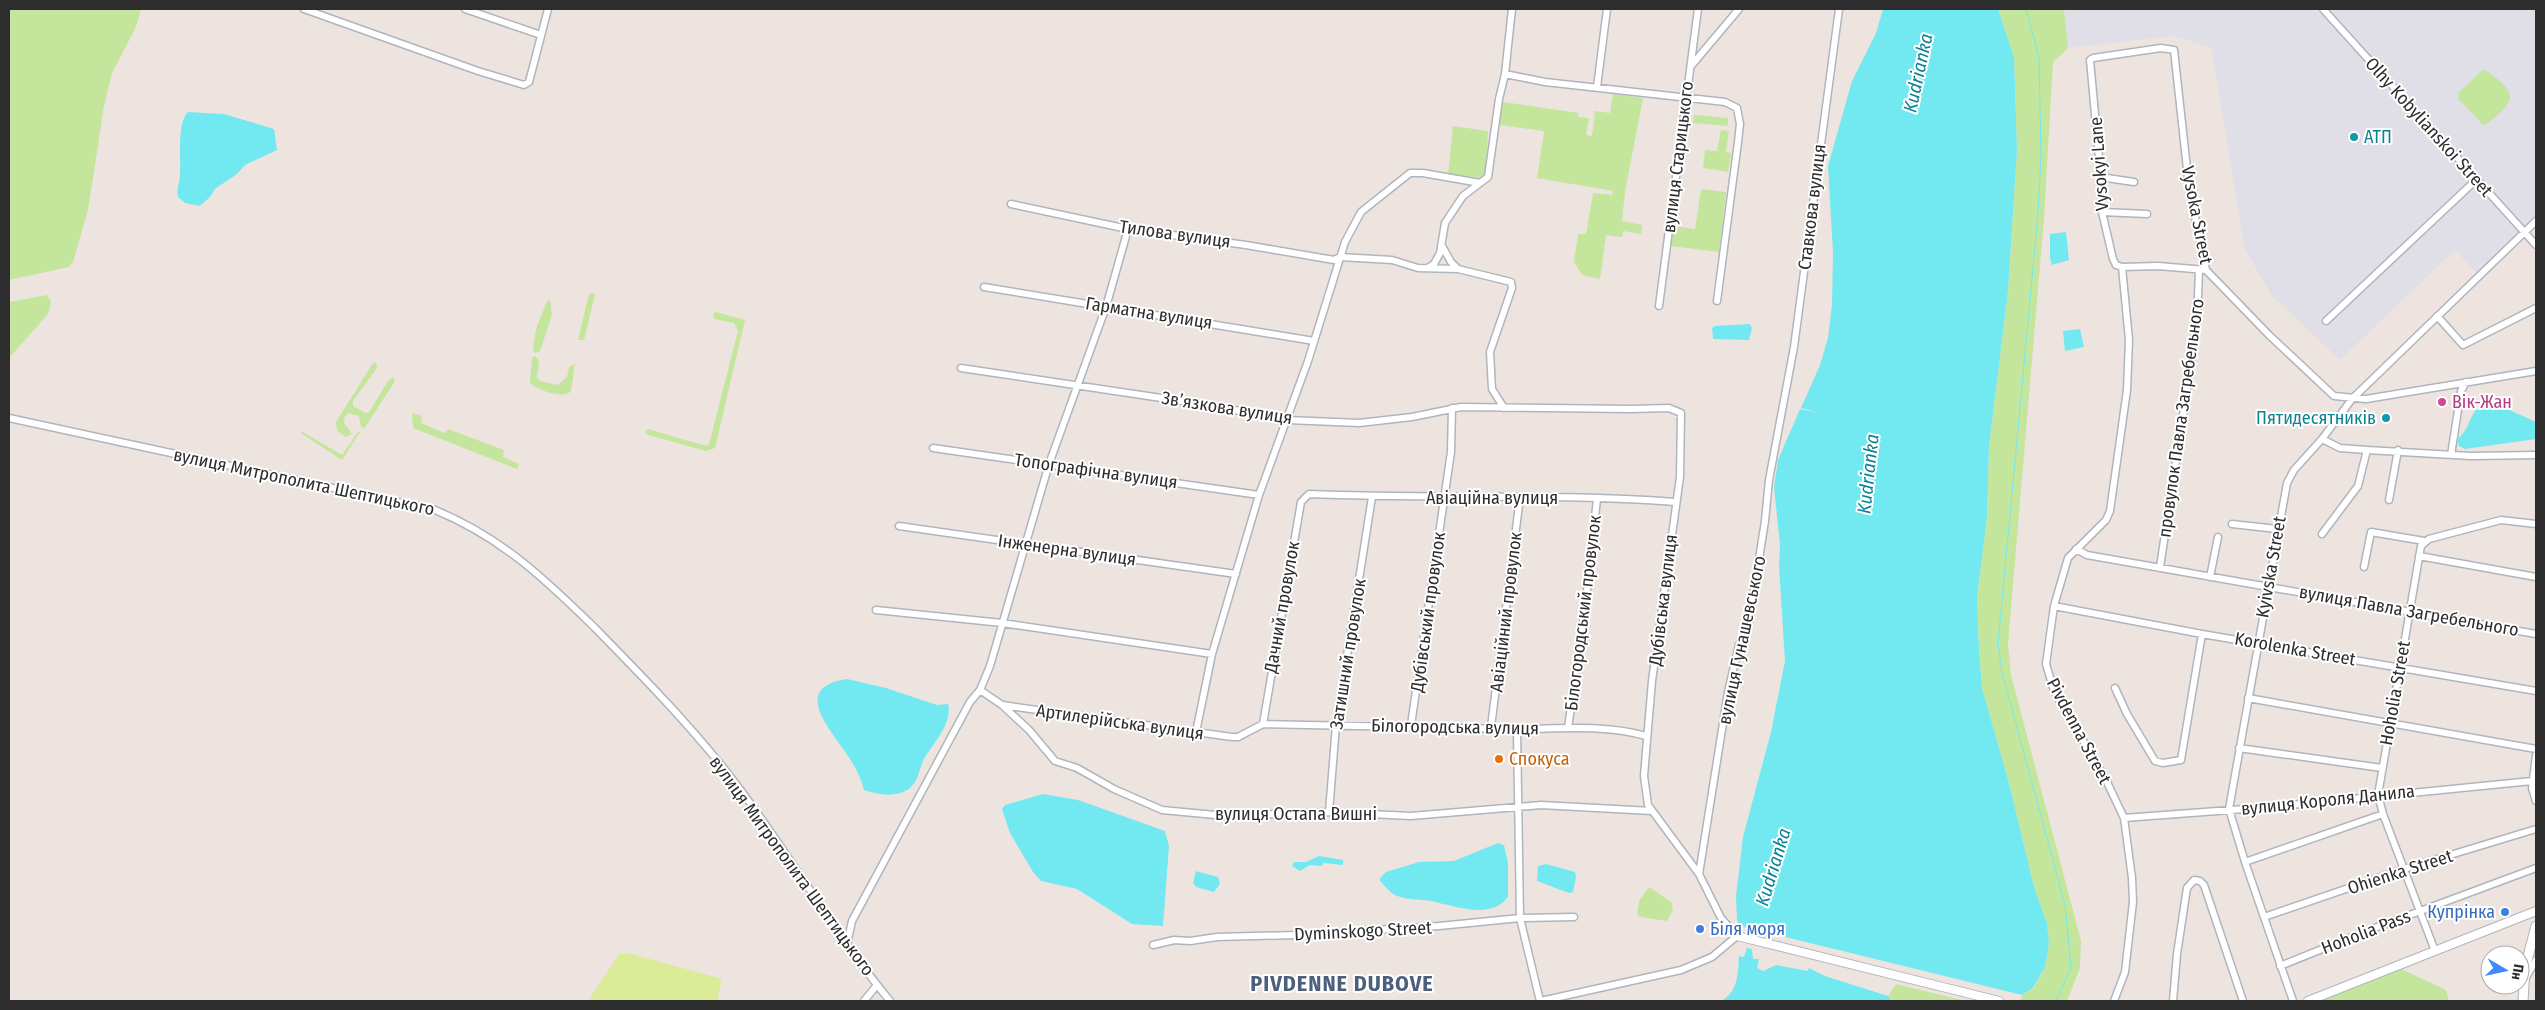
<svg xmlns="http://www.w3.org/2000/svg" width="2545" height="1010" viewBox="0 0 2545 1010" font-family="'Fira Sans Condensed',sans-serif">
<rect width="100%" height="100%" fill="#eee4df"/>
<path fill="#e0dfe7" d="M2064,9H2536V217L2477,273L2455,250L2340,360L2271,295L2244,247L2212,49L2175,36L2068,48Z"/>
<path fill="#c4e59c" d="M9,9H141L136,27L112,73L104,106L88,210L73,262L69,267L9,280Z
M1998,9H2064L2068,48L2053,62L2044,218L2008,644L2011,675L2081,941L2080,968L2067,1001H2020L2022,995L2034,988L2045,967L2049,943L2047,923L2034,887L2009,783L1982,688L1979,651L1977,598L1987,517L1989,446L2008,291L2017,150L2014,57Z
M2484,69C2520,94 2517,101 2485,125L2482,124L2458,99L2459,92Z
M1613,94L1643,98L1625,192L1622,221L1642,225L1641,234L1623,231L1622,237L1606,235L1600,279L1582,275L1574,262L1578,234H1586L1593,193L1612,195L1613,191L1537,178L1544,131L1499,125L1503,102L1579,113L1578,117L1589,118L1586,135L1592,136L1595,111L1610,113Z
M1694,115L1728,118V126L1693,123Z
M1453,126L1488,131L1486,171L1483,178L1448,174Z
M1721,130L1729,131L1726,152L1731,153L1728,172L1703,168L1705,150L1717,151Z
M1701,189L1726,192L1719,252L1671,246L1673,226L1695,229Z
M593,293L595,295L584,340H578L589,294Z
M47,295L51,302L48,314L9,358V302Z
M550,300L552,315L540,351L535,353L533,349L536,329L547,301Z
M716,312L745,320L715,448L706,451L648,435L645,432L648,429L706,446L709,444L738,331L734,323L714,319L713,313Z
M535,356L539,361L537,377L540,381L558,385L567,377L569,367L575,364L571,391C563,400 538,390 530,383L532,358Z
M373,363H376L377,368L353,401V406L366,413L369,412L388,381L393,377L395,381L364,429L361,427L359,416L349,413L345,416L344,423L352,434L346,437L337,431L336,422Z
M412,413L422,416L421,423L445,433L448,429L504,450L503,457L519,464L517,469L413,428Z
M301,431L342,455L358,432H360L342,460L302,434Z
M1649,887L1671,902L1673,910L1667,921L1640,917L1637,914L1639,901Z
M2399,968L2446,990L2449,1001H2316Z
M1896,984L1966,1001H1892L1888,996Z"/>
<path fill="#daec97" d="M628,953L722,979L717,1001H588L619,954Z"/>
<path fill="#72e9f0" d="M1883,9H1998L2014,57L2017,150L2008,291L1989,446L1987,517L1977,598L1979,651L1982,688L2009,783L2034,887L2047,923L2049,943L2045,967L2033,988L2022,995L1740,926L1737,920L1736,896L1743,837L1771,732L1785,661L1779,567L1780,545L1774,487L1778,460L1800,409L1821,413L1801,408L1820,365L1828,338L1832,305L1833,252L1828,166L1852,81L1876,33Z
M188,112L224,114L274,129L277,150L245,165L237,174L215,189L210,197L200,206L185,203L178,197C176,189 180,182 180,174C181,159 177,122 188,112Z
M2066,232L2069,260L2052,265L2050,259V234Z
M1750,324L1752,328L1749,340L1713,339L1712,328L1715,326Z
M2080,329L2084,347L2065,351L2063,331Z
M2503,407L2536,422V439L2465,449L2459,446L2457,439C2470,429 2467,421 2476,410Z
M847,679L886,688L937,705L948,704C953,722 934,743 925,757C919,767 920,779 910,788C897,798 878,795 864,790C861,778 856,769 850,759C833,732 788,688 847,679Z
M1043,794L1078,800L1165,831L1169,846L1163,926L1132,924L1077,889L1041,881L1033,872L1010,833L1002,809L1005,805Z
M1498,843L1504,845L1508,863V897C1490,921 1453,905 1430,901C1419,899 1405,900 1395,895C1389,892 1385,886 1380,881V878L1386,872L1419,862L1454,861Z
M1319,856L1343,860V865L1323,863L1322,866L1310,865L1300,871L1292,866L1294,862H1306Z
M1546,864L1575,872L1576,877L1573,892L1569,893L1537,881L1538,866Z
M1196,871L1218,877L1220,884L1214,892L1196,887L1193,883Z
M1747,948L1752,949L1753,959H1759L1757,968L1763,971L1776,965L1808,971L1809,968L1825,976L1888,996L1892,1001H1721C1738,992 1738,974 1739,956L1744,957Z"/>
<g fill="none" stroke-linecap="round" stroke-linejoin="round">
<path stroke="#72e9f0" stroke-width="1" d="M2026,9L2039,57L2041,156L2038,214L1998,644L2002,672L2065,905L2071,967L2056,1001"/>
<g stroke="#afb5bd" stroke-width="9">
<path id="minor" d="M304,9L478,71L524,85L529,82L548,9
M465,9L541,35
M2323,9L2536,245
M1691,66L1739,9
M1505,74L1545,82L1725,102L1737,108L1740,124L1738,142L1717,301
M1597,87L1607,9
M2100,177L2134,182
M1011,204L1128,229L1246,245L1334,260L1340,257L1392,260L1418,268L1458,269L1511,282L1512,288L1490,352L1492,389L1504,408
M2102,212L2147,214
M1442,246L1451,262L1458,269
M1429,267L1434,264L1440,253L1445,223L1463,196L1488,177L1499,99L1505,74L1512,9
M2206,270L2158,266L2122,267L2116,265L2113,259L2102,212L2099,158L2090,60L2093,58L2161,48L2174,50L2189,187L2206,270L2269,335L2334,396L2366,399L2536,371
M984,287L1314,341
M1659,306L1698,9
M2437,316L2463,345L2536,308
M2326,321L2476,180
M961,368L1208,405L1287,420L1359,423L1412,417L1461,407L1631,409L1669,408L1681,413L1680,477L1652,681L1644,776L1648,805L1699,874L1721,918L1737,936L1712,957L1681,970L1541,1001
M9,418L435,510C501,537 545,579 595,628C645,679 696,731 739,788C792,858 835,934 890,1001
M2322,439L2340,448L2367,450L2471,456L2536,455
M933,448L1259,495
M2451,455L2461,391L2466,382
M2389,500L2398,450
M2232,524L2277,529
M899,526L1236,574
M2322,534L2358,486L2367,450
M2076,549L2087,555L2536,634
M2419,556L2536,577
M2160,567L2197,322L2199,270
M2364,567L2371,532L2424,541
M2210,577L2218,537
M2054,606L2202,634L2536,691
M876,610L1002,623L1212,654
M2115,688L2127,714L2155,761L2163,763L2181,760L2202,634
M980,690L1002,705L1029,730L1055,761L1077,768L1114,789L1162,810L1226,816L1329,812L1411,816L1541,805L1652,811
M2248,698L2536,749
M1002,705L1232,737H1238L1263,724C1347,725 1432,728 1517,729C1560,729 1605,724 1646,736
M1263,724L1301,502L1309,494C1431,499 1553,493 1675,502
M1411,725L1451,452L1452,408
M1491,727L1520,497
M1568,728L1584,617L1597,499
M1517,729L1520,918L1540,1001
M1196,732L1212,654L1259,495L1308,361L1345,242L1361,212L1410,173H1423L1480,183
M2239,748L2382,768
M2536,755L2532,788L2536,801
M1329,812L1336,725L1372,497
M2124,818L2271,807L2532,781
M2245,862L2383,814
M1699,874L1728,692L1739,645L1749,622L1765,521L1769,480L1794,347L1839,9
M2264,917L2404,869L2536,829
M847,944L852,921L970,702L980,690L990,666L1049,464L1106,307L1128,229
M1153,945L1174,940L1190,941L1217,937L1296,935L1439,926L1520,918L1574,917
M2435,951L2383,814L2378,795L2421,546L2429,539L2501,520L2536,524
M2280,966L2372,929L2536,868
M2525,979L2536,960
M864,1001L877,985
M2114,1001L2125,972L2133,902L2132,878L2124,818L2106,780L2054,691L2046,664L2054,606L2068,558L2106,520L2110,511L2127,390L2129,340L2122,267
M2173,1001L2177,954L2187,888L2194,880L2200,881L2204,885L2243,1001
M2293,1001L2245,862L2229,809L2287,483L2294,470L2322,439L2352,399L2536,221"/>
</g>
<g stroke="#afb5bd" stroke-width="10">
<path id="tertiary" d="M1737,936L1999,1001
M2308,1001L2536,911"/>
</g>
<g stroke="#afb5bd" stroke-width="11">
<path id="secondary" d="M2523,1001L2525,968L2536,926"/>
</g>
<use href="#minor" stroke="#fff" stroke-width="6"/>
<use href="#tertiary" stroke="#fff" stroke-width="8"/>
<use href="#secondary" stroke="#fff" stroke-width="9"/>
</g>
<g fill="#0f9aa8" stroke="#fff" stroke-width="2">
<circle cx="2354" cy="137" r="5"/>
<circle cx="2386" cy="418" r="5"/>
</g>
<circle fill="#d1479c" stroke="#fff" stroke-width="2" cx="2442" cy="402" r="5"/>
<circle fill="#e8710a" stroke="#fff" stroke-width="2" cx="1499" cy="759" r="5"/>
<g fill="#3f7fe0" stroke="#fff" stroke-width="2">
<circle cx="2505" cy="912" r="5"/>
<circle cx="1700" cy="929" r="5"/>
</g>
<g text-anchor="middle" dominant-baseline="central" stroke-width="4" stroke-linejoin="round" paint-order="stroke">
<g font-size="18" fill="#2d2d2d" stroke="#fff">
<text transform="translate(2429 127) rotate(48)">Olhy Kobylianskoi Street</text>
<text transform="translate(1678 157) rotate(-83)">вулиця Старицького</text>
<text transform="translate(2099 164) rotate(-94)">Vysokyi Lane</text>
<text transform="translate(1812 207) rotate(-83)">Ставкова вулиця</text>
<text transform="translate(2197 215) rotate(79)">Vysoka Street</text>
<text transform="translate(1175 234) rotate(8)">Тилова вулиця</text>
<text transform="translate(1149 313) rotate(9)">Гарматна вулиця</text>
<text transform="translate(1227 408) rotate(9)">Звʼязкова вулиця</text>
<text transform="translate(2181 418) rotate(-82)">провулок Павла Загребельного</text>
<text transform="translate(1096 471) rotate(8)">Топографічна вулиця</text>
<text transform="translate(304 482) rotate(12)">вулиця Митрополита Шептицького</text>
<text x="1492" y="498">Авіаційна вулиця</text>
<text transform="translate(1067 550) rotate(8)">Інженерна вулиця</text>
<text transform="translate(2271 567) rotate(-80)">Kyivska Street</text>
<text transform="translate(1663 600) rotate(-83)">Дубівська вулиця</text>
<text transform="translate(1282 607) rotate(-80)">Дачний провулок</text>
<text transform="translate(2409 611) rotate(10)">вулиця Павла Загребельного</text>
<text transform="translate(1428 612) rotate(-82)">Дубівський провулок</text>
<text transform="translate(1506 612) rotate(-83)">Авіаційний провулок</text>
<text transform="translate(1583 613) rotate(-83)">Білогородський провулок</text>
<text transform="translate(1742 640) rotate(-78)">вулиця Гунашевського</text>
<text transform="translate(2295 649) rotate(10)">Korolenka Street</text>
<text transform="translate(1348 654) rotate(-81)">Затишний провулок</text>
<text transform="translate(2395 693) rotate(-80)">Hoholia Street</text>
<text transform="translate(1120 722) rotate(8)">Артилерійська вулиця</text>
<text transform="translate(1455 727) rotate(1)">Білогородська вулиця</text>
<text transform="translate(2079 731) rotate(62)">Pivdenna Street</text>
<text transform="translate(2328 800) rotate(-6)">вулиця Короля Данила</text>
<text x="1296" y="814">вулиця Остапа Вишні</text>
<text transform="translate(792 866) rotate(54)">вулиця Митрополита Шептицького</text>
<text transform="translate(2400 872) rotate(-18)">Ohienka Street</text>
<text transform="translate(1363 931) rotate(-3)">Dyminskogo Street</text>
<text transform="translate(2366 932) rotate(-21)">Hoholia Pass</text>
</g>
<g font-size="18" fill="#0d838f" stroke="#fff" text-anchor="start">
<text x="2364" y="137">АТП</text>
<text x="2376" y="418" text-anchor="end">Пятидесятників</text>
</g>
<g font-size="18" fill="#b23c85" stroke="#fff" text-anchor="start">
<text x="2452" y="402">Вік-Жан</text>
</g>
<g font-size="18" fill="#c56008" stroke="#fff" text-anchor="start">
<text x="1509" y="759">Спокуса</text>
</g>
<g font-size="18" fill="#366cbe" stroke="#fff" text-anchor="end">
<text x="2495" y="912">Купрінка</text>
<text x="1710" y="929" text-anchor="start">Біля моря</text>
</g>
<g font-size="19" font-style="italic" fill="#0c8193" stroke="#fff">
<text transform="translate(1918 73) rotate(-78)">Kudrianka</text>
<text transform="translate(1868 474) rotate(-84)">Kudrianka</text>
<text transform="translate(1773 867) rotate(-73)">Kudrianka</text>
</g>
<g font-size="22" font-weight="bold" letter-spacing="1" fill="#4c607e" stroke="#fff">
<text x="1342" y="983">PIVDENNE DUBOVE</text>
</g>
</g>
<rect width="2545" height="1010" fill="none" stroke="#2d2d2d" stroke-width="20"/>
<g transform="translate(2505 970) rotate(99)"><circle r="24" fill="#ffffff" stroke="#ababab"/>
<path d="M0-4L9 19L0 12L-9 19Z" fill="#3f8afb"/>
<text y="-8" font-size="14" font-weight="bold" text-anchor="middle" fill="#2d2d2d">Пн</text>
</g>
</svg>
